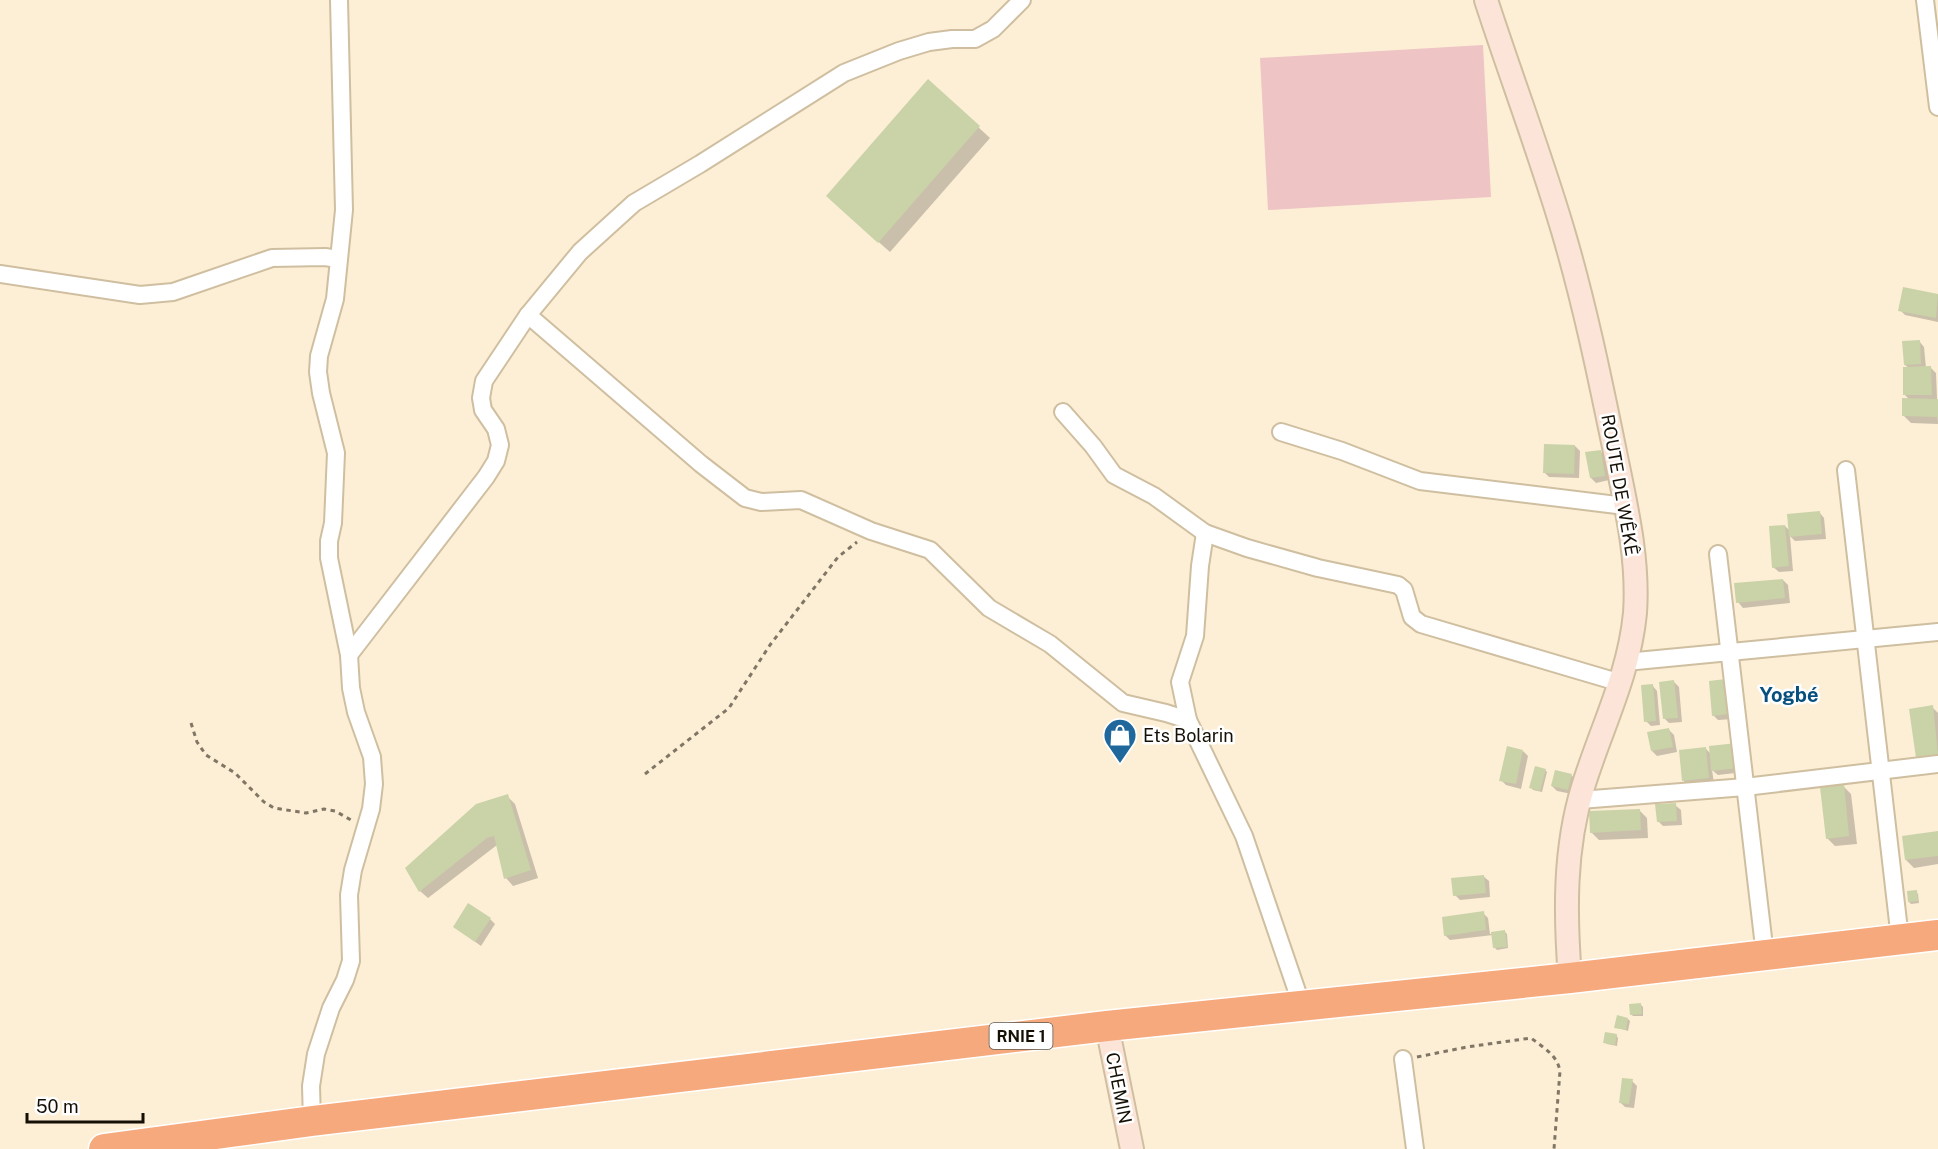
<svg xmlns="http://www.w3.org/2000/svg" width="1938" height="1149" font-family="'Public Sans',sans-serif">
	<rect width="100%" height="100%" fill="#fdefd6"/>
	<path fill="#eec4c4" d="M1483,45L1491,197L1268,210L1260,58Z"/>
	<g fill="#0003">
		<path d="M928,81L990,138L890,252L839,207Z"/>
		<path d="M1904,289L1938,295V322L1905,315L1900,310Z"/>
		<path d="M1919,341L1924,347L1926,368H1931L1936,373L1938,424L1911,423L1903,415L1910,400L1905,395L1909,368L1905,365Z"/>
		<path d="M1575,446L1580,451L1579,478L1549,477L1544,472Z"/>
		<path d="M1600,451L1605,456L1609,480L1596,483L1591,478Z"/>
		<path d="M1819,512L1824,518L1826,539L1795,541L1790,536L1793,571L1779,572L1773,567L1785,526L1790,531Z"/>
		<path d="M1783,580L1788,585L1790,603L1743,608L1738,602Z"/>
		<path d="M1674,682L1679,687L1682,722L1669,723L1664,718Z"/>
		<path d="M1710,682L1733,719L1718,720L1713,715Z"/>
		<path d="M1652,685L1657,691L1660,725L1651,726L1646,721Z"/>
		<path d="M1932,707L1938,713V763L1925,765L1917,757Z"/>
		<path d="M1669,730L1674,735L1677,752L1657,756L1652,751Z"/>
		<path d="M1706,749L1711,754L1744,772L1718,775L1712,770L1714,783L1688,786L1683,780Z"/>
		<path d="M1523,751L1528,756L1521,789L1506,785L1501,780Z"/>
		<path d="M1545,770L1547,772L1542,792L1533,790L1531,787Z"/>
		<path d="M1571,775L1576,780L1572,794L1557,791L1552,786Z"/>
		<path d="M1843,786L1851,794L1857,844L1835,846L1827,838Z"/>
		<path d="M507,796L515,804L538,878L513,886L506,878L497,845L428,898L420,891Z"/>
		<path d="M1675,805L1681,810L1682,825L1663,826L1658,821Z"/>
		<path d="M1639,810L1647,818L1648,838L1599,840L1591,832Z"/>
		<path d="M1938,833V864L1914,868L1906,860Z"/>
		<path d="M1483,876L1489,881L1490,897L1460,900L1455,895Z"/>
		<path d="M1916,892L1918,894L1919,903L1911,904L1909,902Z"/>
		<path d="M1483,913L1488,918L1490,934L1505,932L1507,934L1508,948L1497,950L1495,948L1493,935L1450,940L1445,935Z"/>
		<path d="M490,919L495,924L481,946L455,927Z"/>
		<path d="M1641,1005L1643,1007V1016H1633L1631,1014Z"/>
		<path d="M1628,1019L1630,1021L1628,1031L1616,1027Z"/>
		<path d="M1616,1035L1618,1038L1617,1046L1607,1044L1605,1042Z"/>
		<path d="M1632,1081L1637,1086L1634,1108L1625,1107L1620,1102Z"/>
	</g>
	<g fill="#cad2a8">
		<path d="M928,79L980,126L878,243L826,196Z"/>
		<path d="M1903,287L1938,294L1936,318L1898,311Z"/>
		<path d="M1920,340L1921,364L1904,365L1902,341Z"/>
		<path d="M1931,366L1932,395H1903V367Z"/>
		<path d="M1902,398L1938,399V417L1902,416Z"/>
		<path d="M1544,444L1575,445L1574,474L1543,473Z"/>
		<path d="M1601,450L1605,476L1590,478L1585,452Z"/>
		<path d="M1820,511L1822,534L1789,537L1787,514Z"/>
		<path d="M1785,525L1789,566L1772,568L1769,526Z"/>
		<path d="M1783,579L1785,598L1736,603L1734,583Z"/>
		<path d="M1726,679L1729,714L1712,716L1709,681Z"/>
		<path d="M1674,680L1678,718L1663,719L1659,682Z"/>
		<path d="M1653,684L1656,721L1644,722L1641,685Z"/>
		<path d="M1933,705L1938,755L1916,758L1909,709Z"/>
		<path d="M1669,728L1673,747L1651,751L1647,732Z"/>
		<path d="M1737,743L1739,768L1711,771L1709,746Z"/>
		<path d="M1507,746L1523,750L1516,784L1499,781Z"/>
		<path d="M1706,747L1709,778L1682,781L1679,750Z"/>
		<path d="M1535,766L1546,769L1540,791L1529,788Z"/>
		<path d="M1555,770L1572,774L1568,790L1551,786Z"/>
		<path d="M1844,784L1849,836L1826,839L1820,787Z"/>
		<path d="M508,794L531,870L504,879L494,836L487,838L419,892L405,868L476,804Z"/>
		<path d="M1676,803L1677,821L1657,822L1655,804Z"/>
		<path d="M1640,809L1641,830L1590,833L1589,811Z"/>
		<path d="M1938,831V856L1905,860L1902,836Z"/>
		<path d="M1484,875L1486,893L1453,896L1451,878Z"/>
		<path d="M1917,890L1918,901L1908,902L1907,891Z"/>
		<path d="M468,903L491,918L475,942L453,927Z"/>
		<path d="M1484,911L1486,930L1444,936L1442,917Z"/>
		<path d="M1505,930L1507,947L1493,948L1491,932Z"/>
		<path d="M1641,1003L1642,1014L1630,1015L1629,1004Z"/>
		<path d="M1617,1015L1628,1018L1626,1030L1614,1028Z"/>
		<path d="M1605,1032L1617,1034L1615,1045L1603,1043Z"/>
		<path d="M1622,1078L1633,1079L1629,1104L1619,1103Z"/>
	</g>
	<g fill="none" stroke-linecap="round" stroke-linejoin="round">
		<defs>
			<g id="street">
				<path d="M1925,0L1938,107"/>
				<path d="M0,274L140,295L173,292L272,258L325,257L338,259"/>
				<path d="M528,315L701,464L745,498L761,502L801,500L871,531L930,550L989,608L1050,644L1123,703L1166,713L1188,720L1244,836L1302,1006"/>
				<path d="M1063,412L1093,446L1114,475L1154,496L1205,533L1247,548L1318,568L1398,585L1404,590L1412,617L1421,624L1621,683"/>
				<path d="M1281,432L1342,451L1420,481L1625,506"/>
				<path d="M1846,470L1900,939"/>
				<path d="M1718,554L1765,955"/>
				<path d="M349,655L486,477L496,461L500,445L496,429L483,410L481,398L484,381L528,315L580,252L634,203L700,164L844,73L899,51L929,42L952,39H975L993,29L1022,0"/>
				<path d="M1626,662L1938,632"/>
				<path d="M1188,720L1180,682L1195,636L1200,566L1205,533"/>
				<path d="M1580,800L1745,787L1938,764"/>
				<path d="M1403,1059L1415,1149"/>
				<path d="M312,1121L311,1086L316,1054L331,1008L345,980L351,961L349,895L353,870L371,809L374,784L372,757L356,712L351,688L349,655L329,558V541L333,523L336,453L321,393L318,372L319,356L335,299L344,210L339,0"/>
			</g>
			<g id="secondary">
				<path d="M1486,0C1511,77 1540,153 1563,231C1584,302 1599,374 1614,447C1625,502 1639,557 1635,613C1629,676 1601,728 1583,787C1564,849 1565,914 1570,978"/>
				<path d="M1107,1026L1132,1149"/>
			</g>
			<path id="highway" d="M104,1149L312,1121L1107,1026L1570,978L1938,935"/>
		</defs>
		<use href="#street" stroke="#cfbfa0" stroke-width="20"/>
		<use href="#secondary" stroke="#cfbfa0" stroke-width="26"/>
		<use href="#highway" stroke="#fff" stroke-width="33"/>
		<g stroke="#807665" stroke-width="3" stroke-dasharray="4.5 4.5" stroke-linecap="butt">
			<path d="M191,723L197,742L206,755L235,773L264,802L274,808L306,813L324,809L335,811L351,820"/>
			<path d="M645,774L729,708L770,645L838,557L857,542"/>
			<path d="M1417,1057L1467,1047L1531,1038C1544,1048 1557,1055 1560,1071L1554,1149"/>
		</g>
		<use href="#street" stroke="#fff" stroke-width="16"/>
		<use href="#secondary" stroke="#fce5d8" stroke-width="22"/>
		<use href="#highway" stroke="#f6a97c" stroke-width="30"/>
	</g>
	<defs>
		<symbol id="shop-pin" viewBox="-11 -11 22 30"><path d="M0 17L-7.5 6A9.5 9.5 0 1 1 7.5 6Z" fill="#20679c" stroke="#fff"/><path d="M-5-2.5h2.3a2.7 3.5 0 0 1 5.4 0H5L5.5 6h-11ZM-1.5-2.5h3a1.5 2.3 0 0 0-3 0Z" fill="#fff"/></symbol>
	</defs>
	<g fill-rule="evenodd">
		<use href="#shop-pin" x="1101" y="716" width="38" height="52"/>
	</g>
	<g text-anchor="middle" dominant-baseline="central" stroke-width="5" stroke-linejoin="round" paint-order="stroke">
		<rect fill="#fff" stroke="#5b5750" stroke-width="1.5" x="989.5" y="1023" width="63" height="26" rx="4.5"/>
		<g font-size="16" font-weight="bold" fill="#150f05">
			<text x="1021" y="1036">RNIE 1</text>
		</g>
		<g font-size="18" fill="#150f05" stroke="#fff">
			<text transform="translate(1620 485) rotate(80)">ROUTE DE WÊKÊ</text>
			<text transform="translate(1119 1088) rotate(79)">CHEMIN</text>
		</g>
		<g font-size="18" fill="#150f05" stroke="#fff" text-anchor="start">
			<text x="1143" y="735">Ets Bolarin</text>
		</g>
		<g font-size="20" font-weight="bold" fill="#074f7d" stroke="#fff">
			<text x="1789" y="695">Yogbé</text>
		</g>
	</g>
	<path d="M27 1113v9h116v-9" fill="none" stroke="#150f05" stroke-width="3"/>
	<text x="36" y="1113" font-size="18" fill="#150f05" stroke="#ffffff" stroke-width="4.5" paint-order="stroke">50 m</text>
</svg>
